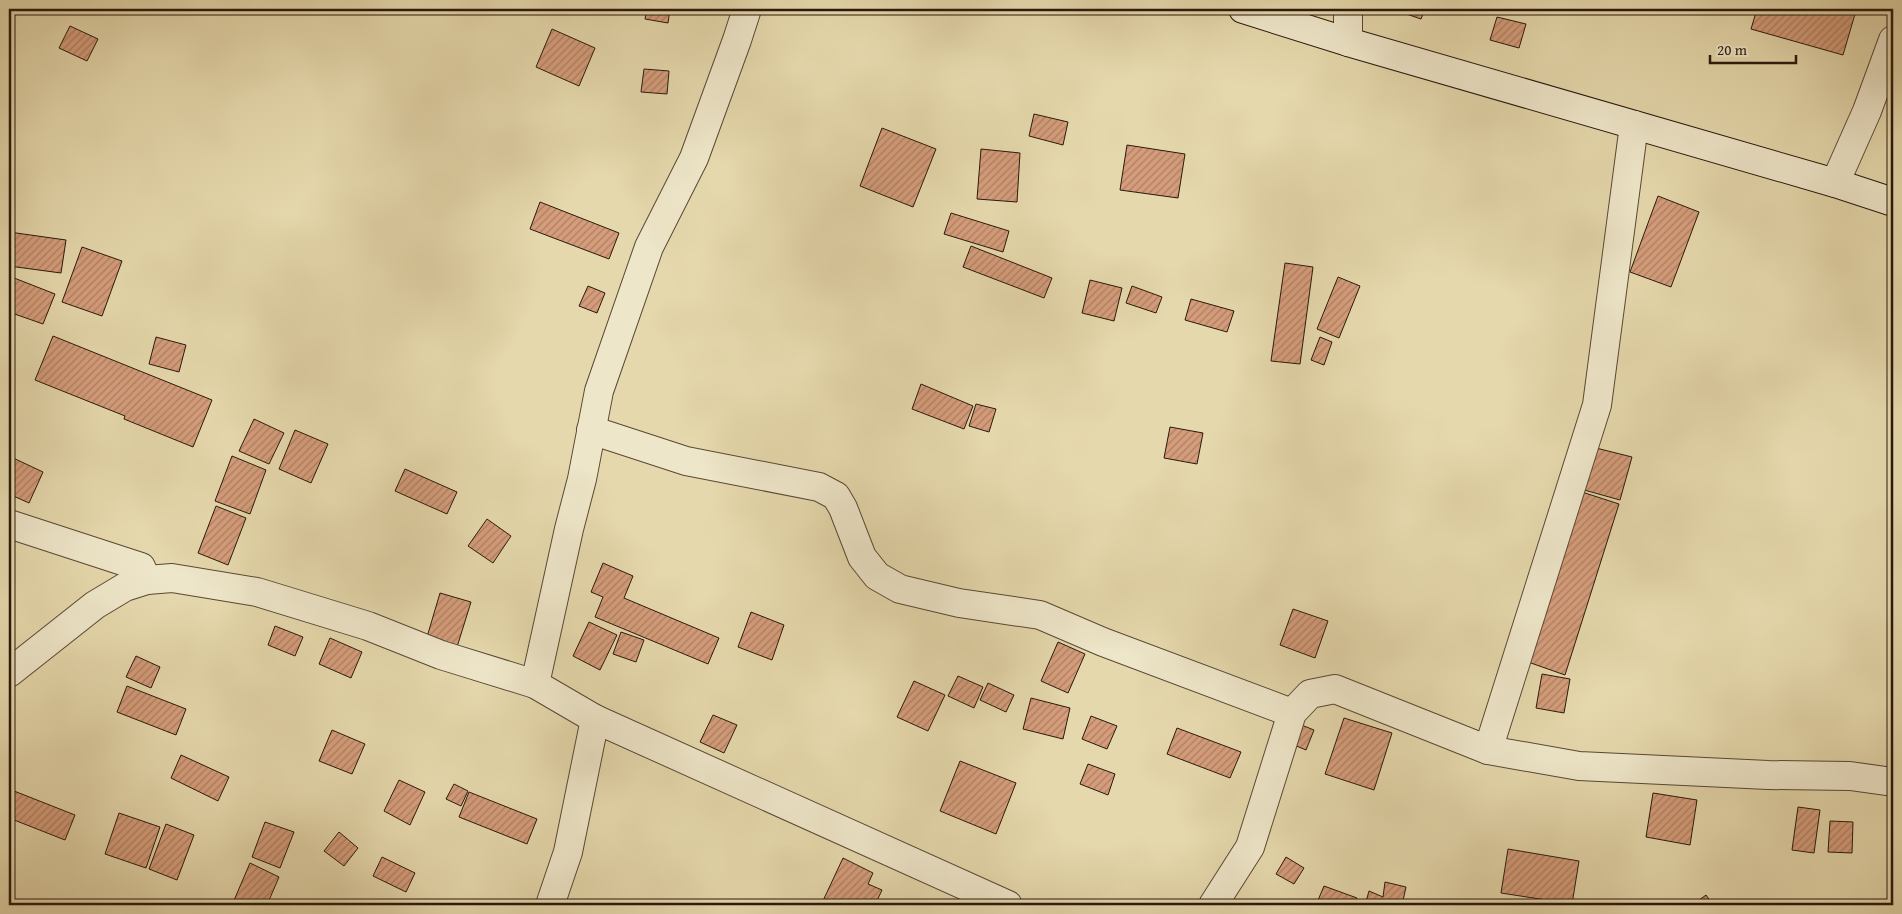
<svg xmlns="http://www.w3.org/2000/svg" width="1902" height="914" font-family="'Gentium Book Plus',serif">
	<defs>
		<pattern id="building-hatch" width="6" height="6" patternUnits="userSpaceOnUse" patternTransform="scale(1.25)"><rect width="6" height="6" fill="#d59d7b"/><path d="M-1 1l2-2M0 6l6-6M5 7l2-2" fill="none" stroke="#ad7f63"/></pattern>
	</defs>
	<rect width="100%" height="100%" fill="#e5d8ac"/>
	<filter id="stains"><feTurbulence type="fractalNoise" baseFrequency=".004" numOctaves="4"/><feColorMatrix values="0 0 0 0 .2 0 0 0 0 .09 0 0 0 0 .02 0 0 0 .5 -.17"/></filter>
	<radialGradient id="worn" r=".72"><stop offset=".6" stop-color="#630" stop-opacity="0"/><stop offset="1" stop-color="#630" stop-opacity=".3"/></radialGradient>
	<g fill="url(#building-hatch)" stroke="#2a180d">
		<path d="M647,9H670L668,23L645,19Z"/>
		<path d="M1392,9H1425L1421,19Z"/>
		<path d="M1757,9H1835L1855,14L1843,55L1751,29Z"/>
		<path d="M1497,17L1526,24L1519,48L1490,40Z"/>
		<path d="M70,26L98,39L87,61L59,48Z"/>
		<path d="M552,29L595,48L579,86L536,67Z"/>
		<path d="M644,69L669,71L667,94L641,92Z"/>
		<path d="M1034,114L1068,122L1063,145L1029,136Z"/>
		<path d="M882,128L936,149L913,207L860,186Z"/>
		<path d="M1127,145L1185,154L1178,198L1120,190Z"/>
		<path d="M981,149L1020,153L1017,202L977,199Z"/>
		<path d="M1658,196L1699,212L1671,287L1630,272Z"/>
		<path d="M540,202L619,233L609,259L530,229Z"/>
		<path d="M951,213L1009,231L1003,252L944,234Z"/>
		<path d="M9,232L66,240L61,273L9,266Z"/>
		<path d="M971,246L1052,278L1044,298L963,267Z"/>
		<path d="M82,247L122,261L102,316L62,302Z"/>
		<path d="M1285,263L1313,267L1300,364L1271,361Z"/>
		<path d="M9,276L55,294L43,324L9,312Z"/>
		<path d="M1338,277L1360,286L1339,338L1317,329Z"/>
		<path d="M1090,280L1122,288L1114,321L1082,313Z"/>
		<path d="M588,286L605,293L597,313L579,306Z"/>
		<path d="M1132,286L1162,297L1156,313L1126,303Z"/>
		<path d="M1191,299L1234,311L1227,332L1185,320Z"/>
		<path d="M53,336L212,400L193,447L124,419L125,416L35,380Z"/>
		<path d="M156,337L186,345L179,372L149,364Z"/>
		<path d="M1320,337L1332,342L1324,365L1311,360Z"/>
		<path d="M921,384L973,406L964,429L912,409Z"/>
		<path d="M976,404L996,409L989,432L969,426Z"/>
		<path d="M254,419L284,433L269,464L239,451Z"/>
		<path d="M1170,427L1203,433L1197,464L1164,458Z"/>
		<path d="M295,430L328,444L311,483L279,469Z"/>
		<path d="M1588,446L1632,457L1620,500L1577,488Z"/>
		<path d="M9,456L43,472L29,503L9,494Z"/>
		<path d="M232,456L266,470L250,514L215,501Z"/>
		<path d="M405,469L457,492L447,514L395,491Z"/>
		<path d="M1582,492L1619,504L1565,675L1528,662Z"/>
		<path d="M216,506L246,518L228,565L198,553Z"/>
		<path d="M487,519L511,536L493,563L468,546Z"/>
		<path d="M603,563L633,576L624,598L719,638L708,664L595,617L603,597L591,592Z"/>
		<path d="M440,593L471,602L457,647L427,637Z"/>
		<path d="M1293,609L1328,621L1315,658L1280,645Z"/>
		<path d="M751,612L784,625L772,660L738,647Z"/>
		<path d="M589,622L617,635L600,670L573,656Z"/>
		<path d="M275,626L303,637L295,656L268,645Z"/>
		<path d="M621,632L644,640L636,662L613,654Z"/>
		<path d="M330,638L362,652L351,678L319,664Z"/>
		<path d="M1058,642L1085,654L1068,693L1041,681Z"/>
		<path d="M136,656L160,667L151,688L126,677Z"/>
		<path d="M1542,674L1570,679L1564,713L1536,708Z"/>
		<path d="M958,676L983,687L974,708L948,696Z"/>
		<path d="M914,681L945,695L928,731L897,717Z"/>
		<path d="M988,683L1014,695L1006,712L980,700Z"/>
		<path d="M127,686L186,709L176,735L117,712Z"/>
		<path d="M1031,698L1070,708L1063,739L1023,729Z"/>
		<path d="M713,715L737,725L724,753L700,742Z"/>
		<path d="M1091,716L1117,726L1107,749L1082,739Z"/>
		<path d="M1344,718L1392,733L1374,790L1325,774Z"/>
		<path d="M1294,722L1314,730L1306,750L1287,742Z"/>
		<path d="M1177,728L1241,752L1230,778L1167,754Z"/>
		<path d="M332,730L365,744L352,774L319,761Z"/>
		<path d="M181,755L229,777L218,801L171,778Z"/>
		<path d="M960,761L1016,783L996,834L940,811Z"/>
		<path d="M1088,764L1115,774L1108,795L1080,784Z"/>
		<path d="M399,780L425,792L410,825L384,811Z"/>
		<path d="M454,784L468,791L461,806L446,799Z"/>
		<path d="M9,789L75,815L65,840L9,818Z"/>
		<path d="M469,792L537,819L527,844L459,817Z"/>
		<path d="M1653,793L1697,800L1690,845L1646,837Z"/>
		<path d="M1798,807L1820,810L1814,853L1792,850Z"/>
		<path d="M119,813L160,827L146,868L105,854Z"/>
		<path d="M1830,821L1853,822L1852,853L1828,852Z"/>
		<path d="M265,822L294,832L280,868L252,857Z"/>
		<path d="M166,824L194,835L177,880L149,869Z"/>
		<path d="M339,832L358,848L344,866L324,851Z"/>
		<path d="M1508,849L1579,861L1572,904L1501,893Z"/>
		<path d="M382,857L415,873L406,892L373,876Z"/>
		<path d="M1286,857L1304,868L1294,884L1276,874Z"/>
		<path d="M843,858L873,873L868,884L882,890L875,905H821Z"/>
		<path d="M250,863L279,877L267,905H232Z"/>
		<path d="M1385,882L1406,887L1402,905H1404H1365L1369,891L1383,897Z"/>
		<path d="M1324,886L1357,898L1354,905H1316Z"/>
		<path d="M1706,895L1713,905H1696L1695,903Z"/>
	</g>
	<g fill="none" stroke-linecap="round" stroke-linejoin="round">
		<defs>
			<g id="street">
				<path d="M747,9L737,40L694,158L649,247L599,391L582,479L569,529L535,684L595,719L1008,905"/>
				<path d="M1348,9V42"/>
				<path d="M1835,183L1867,111L1893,40"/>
				<path d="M591,430L686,461L819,487L836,496L843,508L862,557L877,576L900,589L959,603L1040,615L1103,642L1292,713"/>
				<path d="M9,524L141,567L147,580"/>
				<path d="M9,673L95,605L125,587L147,580L172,578L257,592L368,626L441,655L535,684"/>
				<path d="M1488,750L1597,405L1634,125"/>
				<path d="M550,905L568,852L595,719"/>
				<path d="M1213,905L1250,847L1292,713L1310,694L1335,689L1488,750L1579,766L1768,775L1850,776L1893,782"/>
			</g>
			<path id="secondary" d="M1243,9L1348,42L1835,183L1893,202"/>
		</defs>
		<use href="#street" stroke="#594835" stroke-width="30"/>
		<use href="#secondary" stroke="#2a180d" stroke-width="30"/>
		<use href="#street" stroke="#eee6c9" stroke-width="28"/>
		<use href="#secondary" stroke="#eee6c9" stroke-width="28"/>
	</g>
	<rect width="1902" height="914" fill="none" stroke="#e5d8ac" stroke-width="30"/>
	<rect x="10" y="10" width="1882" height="894" fill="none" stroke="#2a180d" stroke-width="2.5"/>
	<rect x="15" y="15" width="1872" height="884" fill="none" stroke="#2a180d"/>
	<path d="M1710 55v8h86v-8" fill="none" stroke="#2a180d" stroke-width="2.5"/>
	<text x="1717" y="55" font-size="15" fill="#2a180d" stroke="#eee6c9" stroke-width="4" paint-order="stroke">20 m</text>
	<rect width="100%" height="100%" filter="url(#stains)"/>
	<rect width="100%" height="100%" fill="url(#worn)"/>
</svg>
